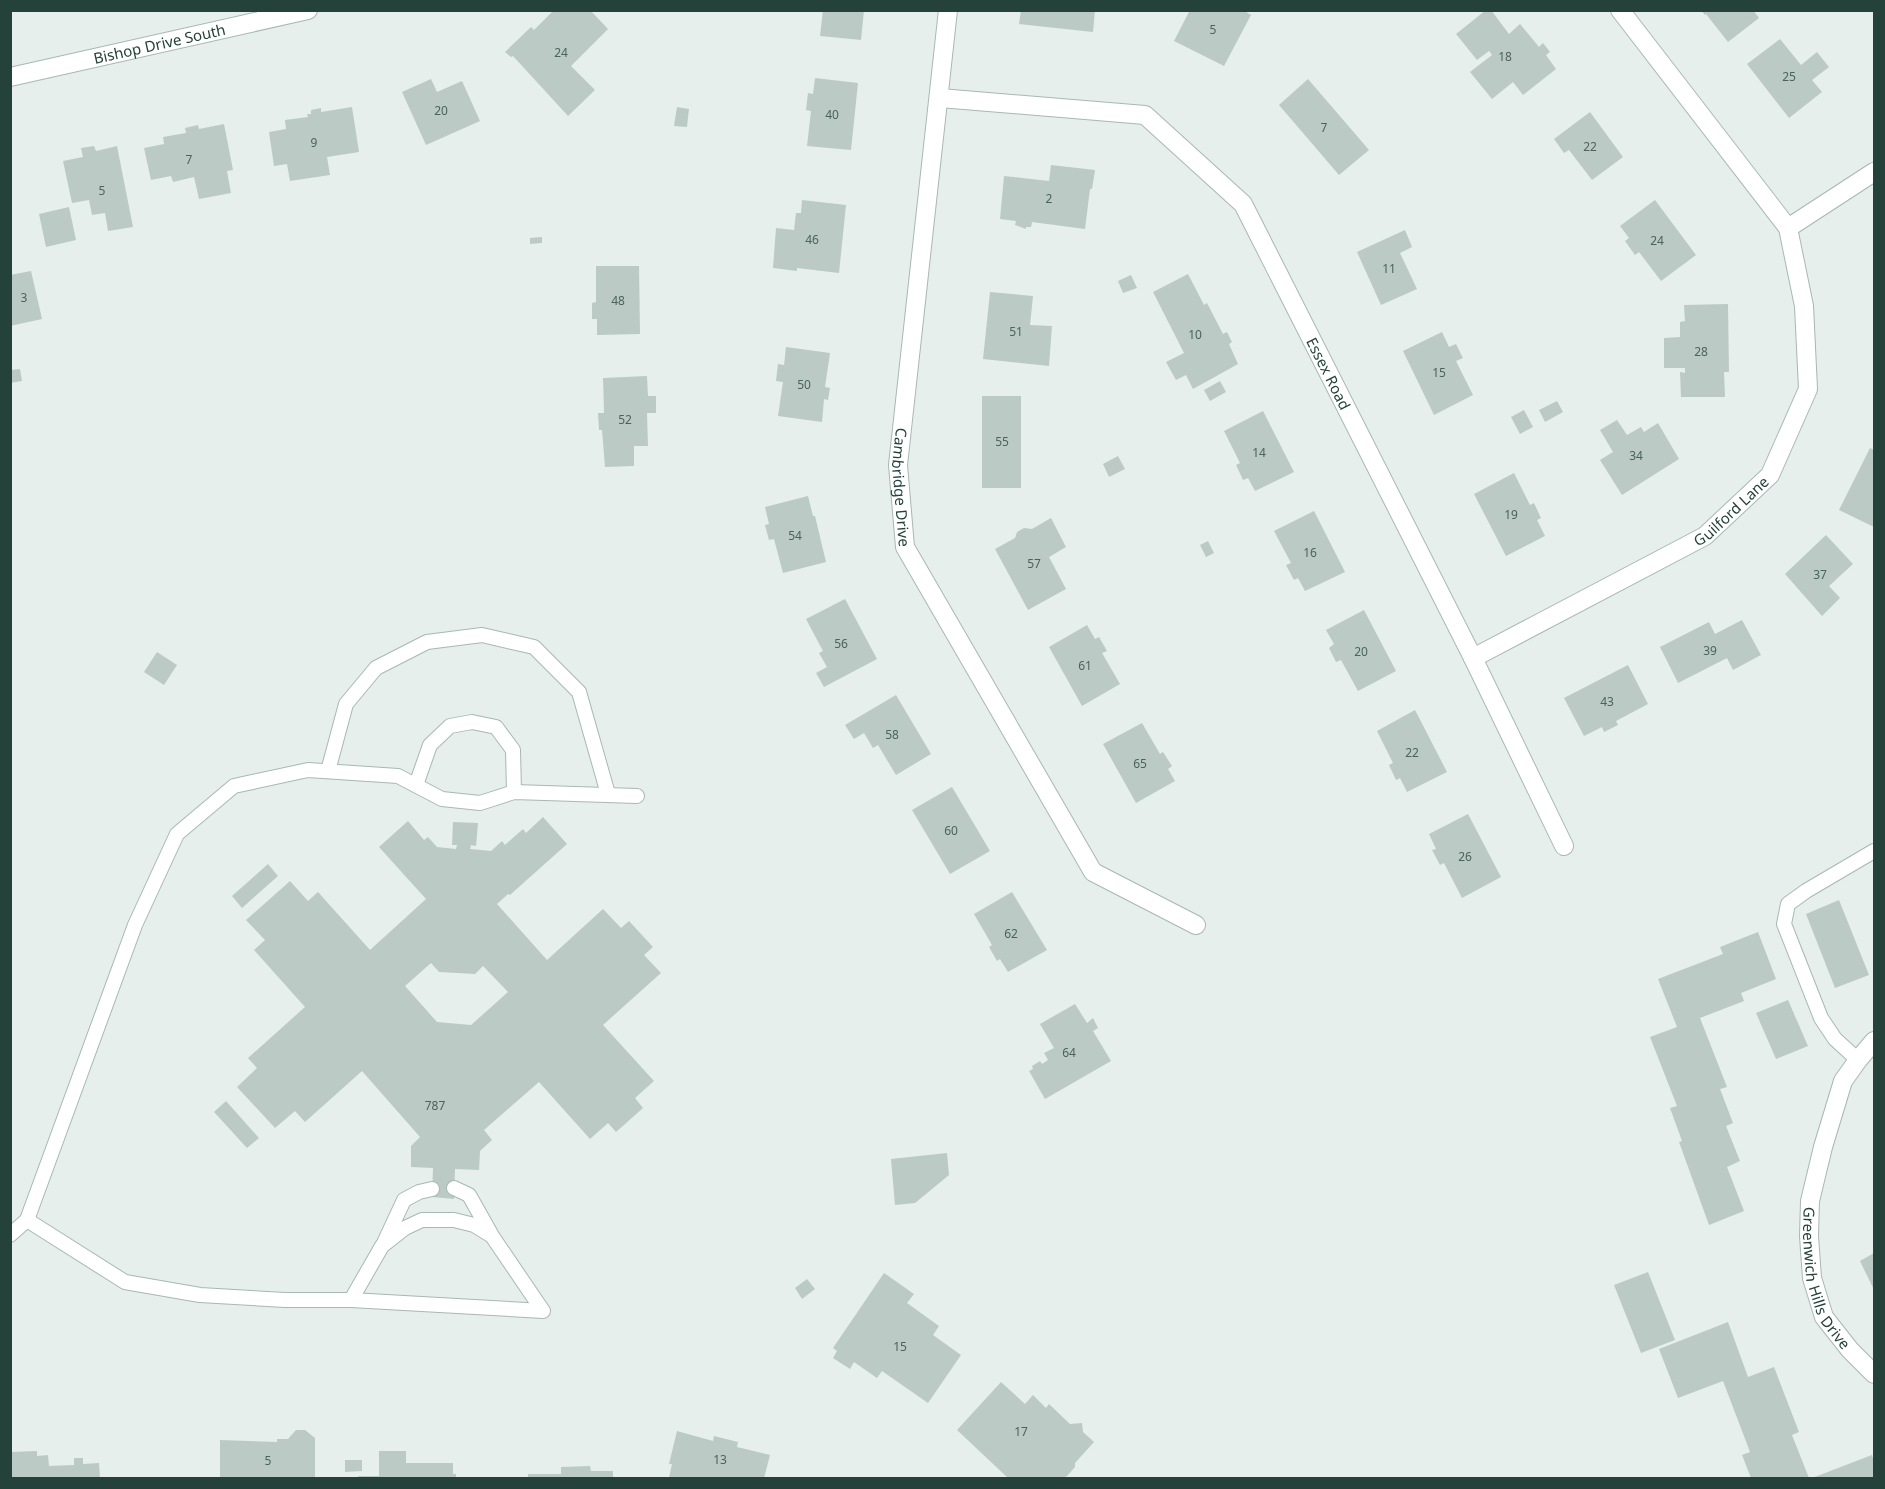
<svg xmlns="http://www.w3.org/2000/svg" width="1885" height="1489" font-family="'Noto Sans',sans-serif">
	<rect width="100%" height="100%" fill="#e6efeb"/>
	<g fill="#bbcac4" fill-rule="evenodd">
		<path d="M554,10H590L608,29L571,66L595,90L568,116L513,56L511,57L505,52L531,27L534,30Z"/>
		<path d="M823,10H864L861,40L820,36Z"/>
		<path d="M1021,10H1095L1093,32L1019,24Z"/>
		<path d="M1190,10H1243L1251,15L1224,66L1174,41Z"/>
		<path d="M1486,10H1491L1509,34L1520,24L1539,47L1543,43L1550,52L1546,55L1556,69L1523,95L1513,82L1492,99L1470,72L1492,55L1489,51L1477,60L1456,34Z"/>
		<path d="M1701,10H1753L1759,18L1728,42L1706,14L1705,15Z"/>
		<path d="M1780,39L1801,65L1817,52L1829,67L1812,80L1822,92L1789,118L1747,64Z"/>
		<path d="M815,78L858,83L851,150L807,146L811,111L806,110L808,93L813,94Z"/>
		<path d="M431,79L437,92L462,81L480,121L426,145L402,92Z"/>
		<path d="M1308,79L1369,150L1339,175L1279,105Z"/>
		<path d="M352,107L359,152L327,157L330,175L290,181L287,164L274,166L269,132L286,129L285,120L308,117L307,114H311V110L321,108V112Z"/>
		<path d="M677,107L689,109L687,127L674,126Z"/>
		<path d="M1590,112L1623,157L1592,180L1569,150L1564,153L1554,139Z"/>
		<path d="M224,124L233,170L227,171L231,193L199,199L194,177L173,182L171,176L151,180L144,148L164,144L163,137L186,133L185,128L198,125L199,129Z"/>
		<path d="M94,146L96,151L117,146L133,227L108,231L105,213L92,215L89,200L72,203L63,161L83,157L81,148Z"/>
		<path d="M1051,165L1095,170L1092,189H1090L1085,229L1032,222L1031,227H1026V229L1015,225L1016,221L1000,219L1004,176L1049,181Z"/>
		<path d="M802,200L846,205L839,273L797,268V271L773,268L776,228L794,230L796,213H801Z"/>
		<path d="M1655,200L1696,255L1661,281L1639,252L1635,255L1625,241L1629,238L1620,226Z"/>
		<path d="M69,207L76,240L46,247L39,214Z"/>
		<path d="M1405,230L1412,247L1400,253L1417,289L1381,305L1357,252Z"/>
		<path d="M542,237V243L530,244V238Z"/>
		<path d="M596,266H639L640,334L597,335V319H592V303L596,302Z"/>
		<path d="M31,271L42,319L10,326V275Z"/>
		<path d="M1188,274L1204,305L1207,303L1223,334L1227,332L1232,342L1229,344L1238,364L1193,389L1186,375L1176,380L1166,362L1184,353L1153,292Z"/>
		<path d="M1131,275L1137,288L1123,293L1118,281Z"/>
		<path d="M990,292L1033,296L1030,325L1052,326L1049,366L983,359Z"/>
		<path d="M1728,304L1729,372H1724L1725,397H1681L1680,372L1685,373V368H1664V338L1680,337V322L1685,321L1684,305Z"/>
		<path d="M1442,332L1449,347L1456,344L1463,358L1456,361L1473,395L1434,415L1403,351Z"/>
		<path d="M786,347L830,353L825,387L830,388L828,400L824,399L822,422L778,416L783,382L776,381L778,364L784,365Z"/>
		<path d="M20,369L22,381L10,383V370Z"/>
		<path d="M647,376L648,396H656V413H647L648,446H634V466L605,467L602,430H599L598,413H604L603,378Z"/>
		<path d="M1220,381L1226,392L1210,401L1204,390Z"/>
		<rect x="982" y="396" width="39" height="92"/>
		<path d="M1557,401L1563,412L1545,422L1539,410Z"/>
		<path d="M1524,410L1533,427L1520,434L1511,417Z"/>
		<path d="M1263,411L1294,472L1255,491L1248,478L1243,480L1236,465L1240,463L1224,431Z"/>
		<path d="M1617,420L1627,435L1641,427L1644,432L1658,423L1679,459L1622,495L1600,460L1613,452L1600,430Z"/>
		<path d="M1870,448L1874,450V527L1839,510Z"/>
		<path d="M1118,456L1125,469L1109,477L1103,464Z"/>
		<path d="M1514,473L1530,505L1534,503L1541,518L1537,520L1545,536L1506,556L1474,494Z"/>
		<path d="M808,496L813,516H815L826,562L783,573L774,539L769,540L765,525L769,524L765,507Z"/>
		<path d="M1314,511L1345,572L1305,591L1298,578L1294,580L1286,565L1291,563L1274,531Z"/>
		<path d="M1051,518L1066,547L1049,557L1066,589L1028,610L995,549L1015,538L1017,532L1024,528L1032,529Z"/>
		<path d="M1826,535L1853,564L1829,586L1840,598L1822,616L1785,574Z"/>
		<path d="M1208,541L1214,553L1206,557L1200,545Z"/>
		<path d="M845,599L877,659L824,687L816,673L827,667L819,653L823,651L806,619Z"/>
		<path d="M1364,610L1396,671L1358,691L1341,660L1336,662L1329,648L1334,644L1326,630Z"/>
		<path d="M1742,620L1761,655L1733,670L1727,658L1678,683L1660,647L1709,622L1715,634Z"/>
		<path d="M1087,625L1095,639L1099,637L1107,651L1102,653L1120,684L1082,706L1049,647Z"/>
		<path d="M157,652L177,665L164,685L144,672Z"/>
		<path d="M1628,665L1648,704L1616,721L1618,725L1604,732L1602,727L1584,736L1564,698Z"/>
		<path d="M896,695L931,754L896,775L878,745L873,748L864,733L854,739L845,725Z"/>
		<path d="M1415,710L1447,772L1407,792L1400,778L1396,780L1389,765L1393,763L1377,731Z"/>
		<path d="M1142,723L1160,754L1163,752L1172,766L1168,769L1175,781L1136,803L1103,744Z"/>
		<path d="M952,787L990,851L950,874L912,810Z"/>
		<path d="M1468,814L1501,877L1462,898L1444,863L1440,865L1432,850L1436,849L1429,834Z"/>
		<path d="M543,817L567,844L510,895L508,894L497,904L547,960L603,909L621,928L629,921L653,947L644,955L661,973L603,1025L654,1081L635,1098L643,1108L616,1132L608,1123L590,1139L539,1082L484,1130L492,1140L480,1151L479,1170L455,1169L454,1199L432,1197L433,1168L411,1167V1146L420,1137L362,1071L305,1122L295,1111L275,1128L237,1087L257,1068L248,1058L305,1007L254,950L265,940L246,920L290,881L308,901L318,892L370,950L426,899L379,847L408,821L424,840L428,837L437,847L456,849L457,845H452L453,822L478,823L476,846L471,845L470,849L491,851L502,841L505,845L523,829L526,833ZM431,963L439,972L475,974L483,966L508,992L471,1025L437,1022L405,986Z"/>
		<path d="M268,864L278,876L242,908L232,896Z"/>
		<path d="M1012,892L1047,950L1008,972L1000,959L997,961L989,947L992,945L974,914Z"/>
		<path d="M1839,900L1869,975L1835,988L1806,914Z"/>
		<path d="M1758,932L1776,979L1741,993L1744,1001L1700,1018L1727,1087L1720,1089L1733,1123L1726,1126L1740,1161L1727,1167L1744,1211L1709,1225L1679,1142L1682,1141L1670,1108L1677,1106L1650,1037L1677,1027L1658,979L1723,954L1720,947Z"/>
		<path d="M1788,1000L1808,1046L1776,1059L1756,1013Z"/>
		<path d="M1075,1004L1087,1023L1093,1018L1098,1028L1093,1031L1111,1061L1045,1099L1029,1071L1033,1069L1032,1066L1040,1061L1042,1064L1048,1060L1044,1053L1054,1048L1040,1024Z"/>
		<path d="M226,1101L259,1138L247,1148L214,1112Z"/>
		<path d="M947,1153L949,1175L915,1203L895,1205L891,1159Z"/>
		<path d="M1874,1253V1290L1860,1261Z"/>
		<path d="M1648,1272L1675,1340L1641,1353L1614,1285Z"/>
		<path d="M884,1273L914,1294L907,1303L939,1326L933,1335L961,1355L928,1403L882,1371L877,1378L854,1362L850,1369L833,1358L837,1351L833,1348Z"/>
		<path d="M807,1279L815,1289L802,1299L795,1288Z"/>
		<path d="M1728,1322L1748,1377L1774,1367L1799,1432L1792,1435L1809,1478H1751L1742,1455L1750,1452L1723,1381L1678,1398L1659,1349Z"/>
		<path d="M1001,1382L1025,1404L1033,1395L1046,1408L1049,1404L1070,1424L1082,1423L1083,1432L1094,1442L1075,1463V1467L1067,1476L1062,1478H1008L957,1430Z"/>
		<path d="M296,1430H305L315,1438V1478H220V1440L277,1442V1439H288Z"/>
		<path d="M677,1431L713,1441L714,1436L738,1442L737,1447L770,1455L764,1478H669L672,1464H669Z"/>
		<path d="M37,1451V1456L48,1455L49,1466L74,1465V1458H83V1464L99,1463L100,1478H10V1452Z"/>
		<path d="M379,1451H406V1463H453V1474H456V1478H358V1476H379Z"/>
		<path d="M1872,1455L1874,1462V1478H1812Z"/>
		<path d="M345,1460H362V1471L345,1472Z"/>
		<path d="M590,1466L591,1471H613V1478H528V1474H561V1467Z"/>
	</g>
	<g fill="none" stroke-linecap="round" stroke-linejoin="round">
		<defs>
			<g id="service">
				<path d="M328,771L346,704L376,668L427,642L482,635L534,647L579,692L608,794"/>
				<path d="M416,785L430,745L450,726L472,722L496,727L513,750L514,792"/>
				<path d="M1858,1060L1835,1039L1821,1018L1784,924L1788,904L1806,891L1874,851"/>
				<path d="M454,1188L469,1195L491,1234"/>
				<path d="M27,1220L125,1282L200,1295L285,1300H351L543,1311L492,1236L474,1225L454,1220H422L405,1228L382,1246L351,1300"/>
				<path d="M10,1235L27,1220L135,925L177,834L234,786L308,770L398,776L442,799L480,803L514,792L637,796"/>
				<path d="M384,1243L404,1200L419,1192L432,1189"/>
			</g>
			<g id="minor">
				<path id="s1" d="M948,10L898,465L905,547L1093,872L1196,925"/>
				<path id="s2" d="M10,77L308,10"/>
				<path id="s3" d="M940,98L1145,115L1243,204L1473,658L1564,846"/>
				<path d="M1788,228L1874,172"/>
				<path id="s4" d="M1473,658L1705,536L1770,475L1808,389L1804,306L1788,228L1620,10"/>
				<path id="s5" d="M1874,1041L1858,1060L1843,1081L1823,1147L1810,1201L1809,1236L1812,1278L1824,1317L1850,1350L1874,1374"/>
			</g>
		</defs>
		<use href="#service" stroke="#a8b8b2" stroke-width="16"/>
		<use href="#minor" stroke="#a8b8b2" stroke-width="20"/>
		<use href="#service" stroke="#fff" stroke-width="14"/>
		<use href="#minor" stroke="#fff" stroke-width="18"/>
	</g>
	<g text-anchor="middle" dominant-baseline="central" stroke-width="4.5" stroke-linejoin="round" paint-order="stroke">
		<g font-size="12" fill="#4a645c">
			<text x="1213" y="29">5</text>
			<text x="561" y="52">24</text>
			<text x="1505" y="56">18</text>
			<text x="1789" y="76">25</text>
			<text x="441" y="110">20</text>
			<text x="832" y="114">40</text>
			<text x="1324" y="127">7</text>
			<text x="314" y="142">9</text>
			<text x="1590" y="146">22</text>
			<text x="189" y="159">7</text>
			<text x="102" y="190">5</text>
			<text x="1049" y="198">2</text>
			<text x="812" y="239">46</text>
			<text x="1657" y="240">24</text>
			<text x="1389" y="268">11</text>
			<text x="24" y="297">3</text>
			<text x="618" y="300">48</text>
			<text x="1016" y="331">51</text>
			<text x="1195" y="334">10</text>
			<text x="1701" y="351">28</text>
			<text x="1439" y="372">15</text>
			<text x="804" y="384">50</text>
			<text x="625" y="419">52</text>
			<text x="1002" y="441">55</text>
			<text x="1259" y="452">14</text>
			<text x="1636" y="455">34</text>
			<text x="1511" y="514">19</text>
			<text x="795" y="535">54</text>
			<text x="1310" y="552">16</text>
			<text x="1034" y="563">57</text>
			<text x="1820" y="574">37</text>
			<text x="841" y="643">56</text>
			<text x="1710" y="650">39</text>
			<text x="1361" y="651">20</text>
			<text x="1085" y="665">61</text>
			<text x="1607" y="701">43</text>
			<text x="892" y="734">58</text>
			<text x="1412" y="752">22</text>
			<text x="1140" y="763">65</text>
			<text x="951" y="830">60</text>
			<text x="1465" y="856">26</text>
			<text x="1011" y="933">62</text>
			<text x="1069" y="1052">64</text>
			<text x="435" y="1105">787</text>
			<text x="900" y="1346">15</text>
			<text x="1021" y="1431">17</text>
			<text x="720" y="1459">13</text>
			<text x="268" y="1460">5</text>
		</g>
		<g font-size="15" fill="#24423a" stroke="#f7fbf9">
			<text stroke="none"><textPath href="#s2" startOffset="153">Bishop Drive South</textPath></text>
			<text stroke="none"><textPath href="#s3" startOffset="528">Essex Road</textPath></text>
			<text stroke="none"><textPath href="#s1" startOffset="480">Cambridge Drive</textPath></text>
			<text stroke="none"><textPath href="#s4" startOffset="298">Guilford Lane</textPath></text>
			<text stroke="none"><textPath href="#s5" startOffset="256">Greenwich Hills Drive</textPath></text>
		</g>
	</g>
	<rect width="1885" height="1489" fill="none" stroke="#24423a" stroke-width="24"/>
</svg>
